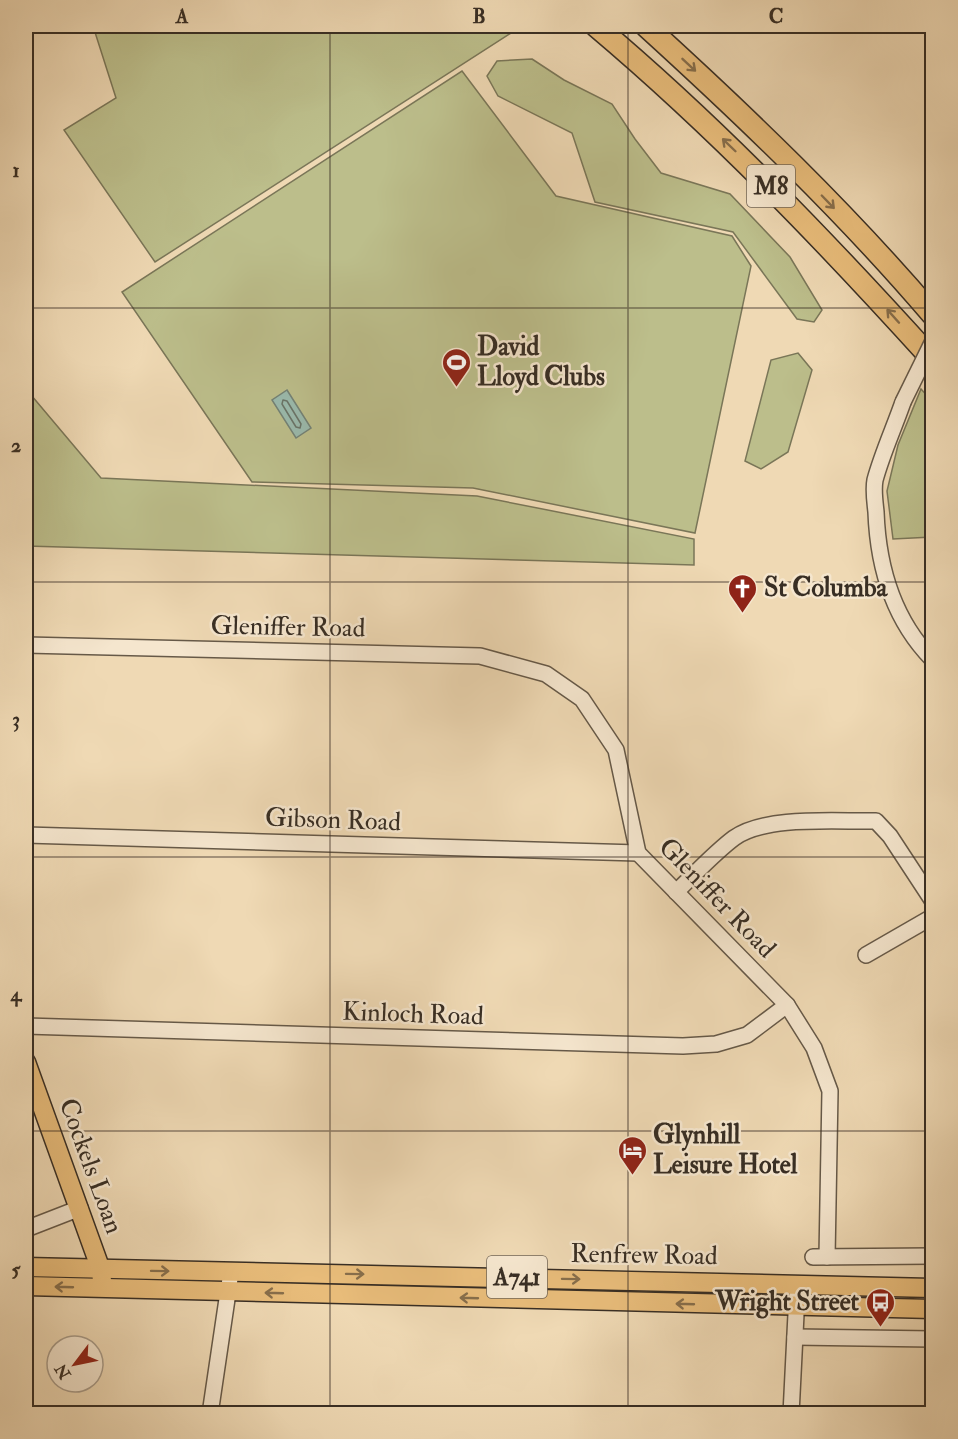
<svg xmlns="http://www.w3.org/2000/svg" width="958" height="1439" font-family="'IM FELL Double Pica',serif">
	<rect width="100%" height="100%" fill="#efd9b4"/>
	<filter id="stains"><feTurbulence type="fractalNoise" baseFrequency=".00333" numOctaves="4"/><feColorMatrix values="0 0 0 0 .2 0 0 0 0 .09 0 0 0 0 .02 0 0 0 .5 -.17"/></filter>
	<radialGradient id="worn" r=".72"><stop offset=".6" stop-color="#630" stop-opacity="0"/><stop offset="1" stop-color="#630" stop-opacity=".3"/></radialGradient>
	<g fill="#bcbe8b" stroke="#7a7658" stroke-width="1.5">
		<path d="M93,26H548L554,31L511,33L155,262L64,130L116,98Z"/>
		<path d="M532,59L564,80L612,104L635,139L661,173L730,194L790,257L822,310L814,322L797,319L733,232L595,202L572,133L498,96L487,76L497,61Z"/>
		<path d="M462,71L556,196L732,236L751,266L695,533L473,488L252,482L122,292Z"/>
		<path d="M798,353L812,370L788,452L761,469L745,461L771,360Z"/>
		<path d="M26,389L101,478L477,496L694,539V565L26,546Z"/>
		<path d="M921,389L932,401V537L893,539L887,491L898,445Z"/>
	</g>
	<path fill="#9abaad" stroke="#738276" stroke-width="1.5" d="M287,390L311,428L296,438L272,400Z"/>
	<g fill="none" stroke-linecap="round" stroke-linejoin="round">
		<path stroke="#697468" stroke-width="1.5" d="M283,400L287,401L301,424L300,428L296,427L282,404Z"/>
		<defs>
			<g id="minor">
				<path d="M903,402C894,428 882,454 875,480C873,490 875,502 876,512C878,567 893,619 932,659"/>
				<path d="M26,645L480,656L546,674L582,699L616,750L638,853L787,1005L814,1048L830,1091L827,1257"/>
				<path d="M26,835L638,853"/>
				<path d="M676,892C695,874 714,853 734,838C766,815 838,822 876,821L890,836L932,900"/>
				<path d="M866,955L932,917"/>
				<path d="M26,1026L683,1046L716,1044L747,1035L787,1005"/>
				<path d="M26,1229L80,1208"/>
				<path d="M813,1257L932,1256"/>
				<path d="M795,1337L932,1339"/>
				<path d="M210,1414L231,1272"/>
				<path d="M791,1414L797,1294"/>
			</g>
			<g id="major">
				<path d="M26,1062L101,1270L102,1281"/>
				<path d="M26,1267L932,1288"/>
				<path d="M26,1286L932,1309"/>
			</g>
			<g id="highway">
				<path d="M596,26C717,128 826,242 932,359"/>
				<path d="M646,26C746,117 844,211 932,314"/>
			</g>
		</defs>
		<use href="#minor" stroke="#665948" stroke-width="18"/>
		<use href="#major" stroke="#382e24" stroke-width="21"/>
		<use href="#highway" stroke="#382e24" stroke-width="24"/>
		<use href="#minor" stroke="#f5e6ce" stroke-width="15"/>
		<use href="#major" stroke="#e8bc7a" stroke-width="18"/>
		<use href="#highway" stroke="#e8bc7a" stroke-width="21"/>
		<defs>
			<path id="minor-bridge" d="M903,402L932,343"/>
		</defs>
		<use href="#minor-bridge" stroke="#665948" stroke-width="18" stroke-linecap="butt"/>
		<use href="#minor-bridge" stroke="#f5e6ce" stroke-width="15"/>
	</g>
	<defs><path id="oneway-shaft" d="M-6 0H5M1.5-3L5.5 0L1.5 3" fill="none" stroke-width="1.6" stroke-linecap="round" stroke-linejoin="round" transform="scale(1.5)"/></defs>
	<g stroke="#876e4b">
		<use href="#oneway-shaft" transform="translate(689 65) rotate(43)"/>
		<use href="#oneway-shaft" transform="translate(729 145) rotate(-136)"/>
		<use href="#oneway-shaft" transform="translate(828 202) rotate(46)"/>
		<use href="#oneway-shaft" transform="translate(893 316) rotate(-132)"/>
		<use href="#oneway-shaft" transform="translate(160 1271) rotate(1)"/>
		<use href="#oneway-shaft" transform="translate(355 1274) rotate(1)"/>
		<use href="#oneway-shaft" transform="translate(571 1279) rotate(1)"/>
		<use href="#oneway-shaft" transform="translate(64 1287) rotate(-178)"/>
		<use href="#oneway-shaft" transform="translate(274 1293) rotate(-178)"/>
		<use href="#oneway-shaft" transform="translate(469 1298) rotate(-178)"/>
		<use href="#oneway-shaft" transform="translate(685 1304) rotate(-178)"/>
	</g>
	<path fill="none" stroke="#382e24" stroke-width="1.5" stroke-opacity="0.55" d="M330,26V1414M628,26V1414M26,308H932M26,582H932M26,857H932M26,1131H932"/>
	<defs>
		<symbol id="stadium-pin" viewBox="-11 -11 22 30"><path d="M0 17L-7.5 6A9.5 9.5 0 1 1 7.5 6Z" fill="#8f2418" stroke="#f5e6ce"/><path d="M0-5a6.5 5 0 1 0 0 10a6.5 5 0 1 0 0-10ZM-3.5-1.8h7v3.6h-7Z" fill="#fff"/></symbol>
		<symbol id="church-pin" viewBox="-11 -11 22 30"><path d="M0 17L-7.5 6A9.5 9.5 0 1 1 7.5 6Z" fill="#8f2418" stroke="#f5e6ce"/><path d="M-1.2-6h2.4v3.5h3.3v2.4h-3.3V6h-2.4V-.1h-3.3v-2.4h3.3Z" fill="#fff"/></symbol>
		<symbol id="hotel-pin" viewBox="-11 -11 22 30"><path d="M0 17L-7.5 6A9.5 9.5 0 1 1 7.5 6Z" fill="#8f2418" stroke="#f5e6ce"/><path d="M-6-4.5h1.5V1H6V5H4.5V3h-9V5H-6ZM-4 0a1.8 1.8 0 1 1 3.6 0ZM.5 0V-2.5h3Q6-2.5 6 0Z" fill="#fff"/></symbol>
		<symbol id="bus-pin" viewBox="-11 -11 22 30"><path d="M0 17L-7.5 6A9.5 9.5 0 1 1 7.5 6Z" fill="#8f2418" stroke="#f5e6ce"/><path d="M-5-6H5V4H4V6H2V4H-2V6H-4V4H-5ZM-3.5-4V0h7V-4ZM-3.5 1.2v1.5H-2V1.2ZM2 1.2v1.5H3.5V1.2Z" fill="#fff"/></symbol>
	</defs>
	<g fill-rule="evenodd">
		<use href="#stadium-pin" x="440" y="346" width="33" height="45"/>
		<use href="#church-pin" x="726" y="572" width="33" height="45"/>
		<use href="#hotel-pin" x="616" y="1134" width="33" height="45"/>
		<use href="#bus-pin" x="864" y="1286" width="33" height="45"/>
	</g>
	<g text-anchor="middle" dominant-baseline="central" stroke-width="5" stroke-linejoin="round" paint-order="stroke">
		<g fill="#f5e6ce" stroke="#716557" stroke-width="1.5">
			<rect x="747" y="165" width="48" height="42" rx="4.5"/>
			<rect x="487" y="1256" width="60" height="42" rx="4.5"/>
		</g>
		<g font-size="24" font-weight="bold" fill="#382e24">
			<text x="771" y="186">M8</text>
			<text x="517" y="1277">A741</text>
		</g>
		<g font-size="26" font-weight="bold" fill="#382e24" stroke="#f5e6ce" text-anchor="start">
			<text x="477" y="347">David<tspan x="477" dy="30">Lloyd Clubs</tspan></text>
			<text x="764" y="588">St Columba</text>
			<text x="653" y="1135">Glynhill<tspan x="653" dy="30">Leisure Hotel</tspan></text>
			<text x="859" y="1302" text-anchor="end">Wright Street</text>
		</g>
		<g font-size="26" fill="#382e24" stroke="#f5e6ce">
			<text transform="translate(288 627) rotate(1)">Gleniffer Road</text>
			<text transform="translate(333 820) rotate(2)">Gibson Road</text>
			<text transform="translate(717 898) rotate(46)">Gleniffer Road</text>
			<text transform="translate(413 1014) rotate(2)">Kinloch Road</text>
			<text transform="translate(91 1166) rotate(70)">Cockels Loan</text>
			<text transform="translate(644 1255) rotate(1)">Renfrew Road</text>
		</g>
	</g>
	<rect width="958" height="1439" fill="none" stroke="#efd9b4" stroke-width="66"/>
	<g transform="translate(75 1364) rotate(238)"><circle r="28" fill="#f5e6ce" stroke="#a99c8a" stroke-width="1.5"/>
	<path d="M0-4.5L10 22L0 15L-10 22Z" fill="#8f2418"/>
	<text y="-9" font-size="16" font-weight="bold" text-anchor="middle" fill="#382e24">N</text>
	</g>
	<rect x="33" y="33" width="892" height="1373" fill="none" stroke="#382e24" stroke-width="2"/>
	<g font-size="20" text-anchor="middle" font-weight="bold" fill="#382e24">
		<text x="182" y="23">A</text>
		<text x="479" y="23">B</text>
		<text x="776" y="23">C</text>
		<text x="16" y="177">1</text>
		<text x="16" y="452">2</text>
		<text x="16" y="726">3</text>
		<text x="16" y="1001">4</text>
		<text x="16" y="1276">5</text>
	</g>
	<rect width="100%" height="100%" filter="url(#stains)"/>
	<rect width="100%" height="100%" fill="url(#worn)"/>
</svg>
